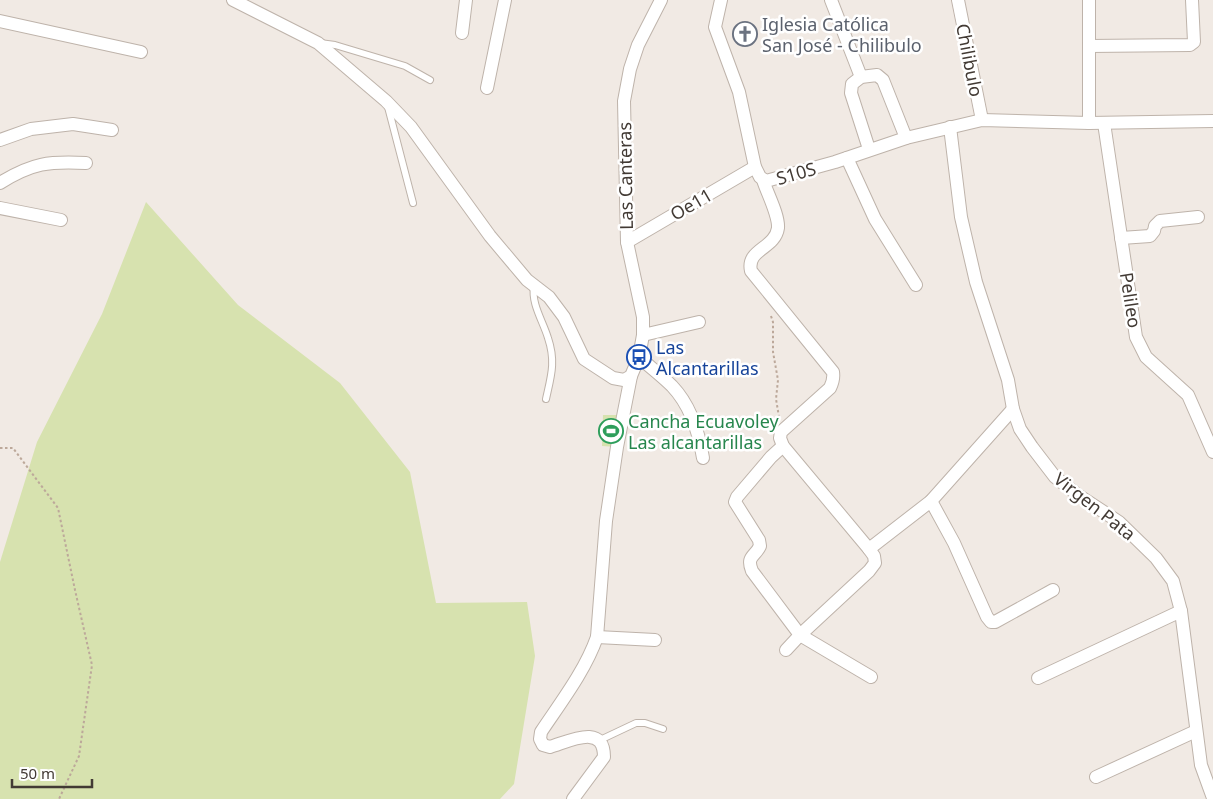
<svg xmlns="http://www.w3.org/2000/svg" width="1213" height="799" font-family="'Noto Sans',sans-serif">
	<rect width="100%" height="100%" fill="#f1eae4"/>
	<g fill="#d7e2af">
		<path d="M146,202L238,305L340,383L410,472L436,603L527,602L535,656L514,784L500,799H0V562L37,442L102,314Z"/>
		<path d="M603,415H621L617,447L602,446Z"/>
	</g>
	<g fill="none" stroke-linecap="round" stroke-linejoin="round">
		<defs>
			<g id="lane">
				<path d="M320,43L335,45L405,66L430,80"/>
				<path d="M388,107L413,203"/>
				<path d="M534,286C531,304 543,321 548,338C556,362 551,376 546,399"/>
				<path d="M600,740L636,723H645L663,729"/>
			</g>
			<g id="street">
				<path d="M233,0L318,43L386,101L411,127L490,236L527,280L549,297L564,317L584,359L613,378L624,380L631,376L639,357L643,335V317L627,242L624,101L630,69L638,45L661,0"/>
				<path d="M721,0L715,27L739,92L755,167L760,177L766,181L835,162L906,138L982,120L1089,123L1213,121"/>
				<path d="M831,0L861,77"/>
				<path d="M958,0L982,120"/>
				<path d="M1089,0V123"/>
				<path d="M0,21L141,52"/>
				<path d="M462,33L466,0"/>
				<path d="M1089,46L1190,45L1194,42L1192,0"/>
				<path d="M487,88L505,0"/>
				<path d="M1104,123L1136,337L1146,357L1188,395L1213,452"/>
				<path d="M950,127L961,217L976,282L1008,380L1013,409L1020,429L1032,447L1055,477L1078,495L1119,522L1156,558L1173,581L1181,611L1201,765L1213,798"/>
				<path d="M0,140L31,129L73,124L112,130"/>
				<path d="M869,149L851,93L852,84L861,77L877,75L883,80L906,138"/>
				<path d="M847,158L875,219L916,285"/>
				<path d="M763,180C767,193 779,215 778,228C775,249 746,249 751,271L833,372C834,378 833,382 830,388L781,432L780,438L783,446L869,549L874,556L875,563L869,571L800,635L786,650"/>
				<path d="M0,183C32,163 49,161 86,163"/>
				<path d="M0,208L61,220"/>
				<path d="M1121,238L1150,236L1154,231L1155,226L1160,221L1198,217"/>
				<path d="M627,242L755,167"/>
				<path d="M643,335L699,322"/>
				<path d="M639,357C650,367 662,376 672,386C691,406 699,433 703,458"/>
				<path d="M783,446L771,457L737,497L735,502L759,540L760,546C755,557 746,556 752,571L800,635L871,677"/>
				<path d="M931,501L954,543L987,617L991,622H995L1053,590"/>
				<path d="M869,549L931,501L1013,409"/>
				<path d="M597,637L655,640"/>
				<path d="M1038,678L1181,611"/>
				<path d="M1096,777L1196,731"/>
				<path d="M573,799L604,757C604,723 570,741 550,747L543,745L540,739L541,732C561,702 585,671 597,637L606,521L617,447L631,376"/>
			</g>
		</defs>
		<use href="#lane" stroke="#beb3aa" stroke-width="8"/>
		<use href="#street" stroke="#beb3aa" stroke-width="14"/>
		<g stroke="#bca89a" stroke-width="2" stroke-dasharray="2.5 2.5" stroke-linecap="butt">
			<path d="M771,316L773,322V352L778,380L776,399L779,417"/>
			<path d="M0,448H13L58,508L75,590L92,665L79,756L59,799"/>
		</g>
		<use href="#lane" stroke="#fff" stroke-width="6"/>
		<use href="#street" stroke="#fff" stroke-width="12"/>
	</g>
	<defs>
		<symbol id="church-ring" viewBox="-11 -11 22 22"><circle r="9.5" fill="#fff" stroke="#6b7280" stroke-width="1.5"/><path d="M-1.2-6h2.4v3.5h3.3v2.4h-3.3V6h-2.4V-.1h-3.3v-2.4h3.3Z" fill="#6b7280"/></symbol>
		<symbol id="bus-ring" viewBox="-11 -11 22 22"><circle r="9.5" fill="#fff" stroke="#1a4fb4" stroke-width="1.5"/><path d="M-5-6H5V4H4V6H2V4H-2V6H-4V4H-5ZM-3.5-4V0h7V-4ZM-3.5 1.2v1.5H-2V1.2ZM2 1.2v1.5H3.5V1.2Z" fill="#1a4fb4"/></symbol>
		<symbol id="stadium-ring" viewBox="-11 -11 22 22"><circle r="9.5" fill="#fff" stroke="#2e9e5b" stroke-width="1.5"/><path d="M0-5a6.5 5 0 1 0 0 10a6.5 5 0 1 0 0-10ZM-3.5-1.8h7v3.6h-7Z" fill="#2e9e5b"/></symbol>
	</defs>
	<g fill-rule="evenodd">
		<use href="#church-ring" x="731" y="20" width="28" height="28"/>
		<use href="#bus-ring" x="625" y="343" width="28" height="28"/>
		<use href="#stadium-ring" x="597" y="417" width="28" height="28"/>
	</g>
	<g text-anchor="middle" dominant-baseline="central" stroke-width="5" stroke-linejoin="round" paint-order="stroke">
		<g font-size="18" fill="#5b616d" stroke="#fff" text-anchor="start">
			<text x="762" y="24">Iglesia Católica<tspan x="762" dy="21">San José - Chilibulo</tspan></text>
		</g>
		<g font-size="18" fill="#423a34" stroke="#fff">
			<text transform="translate(970 60) rotate(79)">Chilibulo</text>
			<text transform="translate(796 173) rotate(-16)">S10S</text>
			<text transform="translate(625 176) rotate(-91)">Las Canteras</text>
			<text transform="translate(691 204) rotate(-30)">Oe11</text>
			<text transform="translate(1131 300) rotate(81)">Pelileo</text>
			<text transform="translate(1095 506) rotate(38)">Virgen Pata</text>
		</g>
		<g font-size="18" fill="#164399" stroke="#fff" text-anchor="start">
			<text x="656" y="347">Las<tspan x="656" dy="21">Alcantarillas</tspan></text>
		</g>
		<g font-size="18" fill="#27864d" stroke="#fff" text-anchor="start">
			<text x="628" y="421">Cancha Ecuavoley<tspan x="628" dy="21">Las alcantarillas</tspan></text>
		</g>
	</g>
	<path d="M12 779v8h80v-8" fill="none" stroke="#423a34" stroke-width="2.5"/>
	<text x="20" y="779" font-size="15" fill="#423a34" stroke="#ffffff" stroke-width="4" paint-order="stroke">50 m</text>
</svg>
